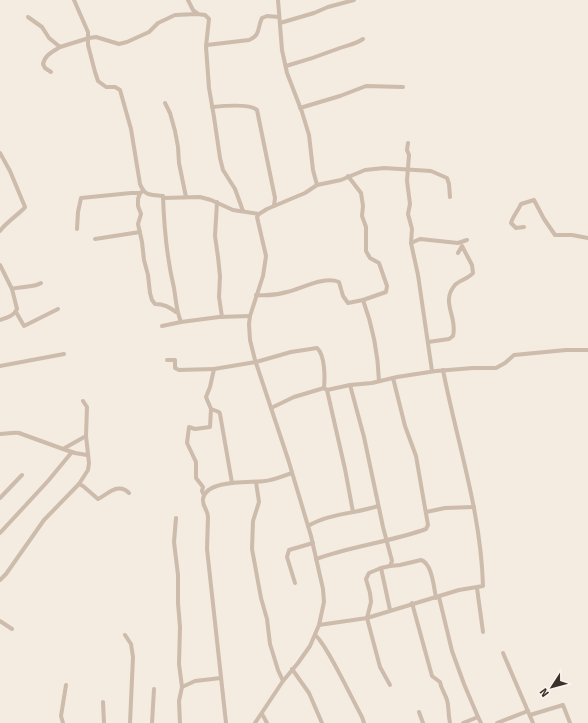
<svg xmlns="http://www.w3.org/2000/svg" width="588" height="723" font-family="Signika,sans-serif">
	<rect width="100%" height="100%" fill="#f4ebe1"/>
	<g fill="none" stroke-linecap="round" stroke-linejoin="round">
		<g stroke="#cdbbac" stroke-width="4">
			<path d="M74,0L88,32V45L95,72L98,81L106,87H115L120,90L131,129L140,184C145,197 151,194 163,196C164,227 167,259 174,288C176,300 176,310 181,322"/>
			<path d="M188,0L193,10L197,13"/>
			<path d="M278,0L282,50L287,73L302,112L309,135L313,170L317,185"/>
			<path d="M28,17L42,27L49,38L60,47L89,38L96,37L119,44L127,42L149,32L158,23L175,15L197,14L205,15L209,19L206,46"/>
			<path d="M280,23L314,13L328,7L354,0"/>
			<path d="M286,66C304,61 322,55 340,48C348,45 356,44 363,39"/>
			<path d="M51,72L45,68L43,64C45,55 52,52 60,47"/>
			<path d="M165,103L170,113L175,131L178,147L179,163L186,197"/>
			<path d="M212,107C222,106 250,103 257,110L275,198L274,206"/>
			<path d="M300,108L340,96L366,86L403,87"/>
			<path d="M408,143L407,150L409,155L407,181L410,204L408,214L412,229L411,243L418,275L432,371"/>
			<path d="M0,153L10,171L25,207C23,211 5,223 0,231"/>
			<path d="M348,176L361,193L363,206L362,216L366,227V251L370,258L379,263L387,286L386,292L363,300"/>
			<path d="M143,191L140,193L138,199V206L141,214L138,224L142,242L144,260L148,275L150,293L152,300L155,304C164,304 169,307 176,312"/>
			<path d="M163,198L200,197L211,200L233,210L259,214"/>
			<path d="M217,202L215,236L218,257L220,276L219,297L222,317"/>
			<path d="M243,211L235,189L223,170L220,158L214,117L209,88L206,47L207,45L249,40C261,35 257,28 262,18L267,16L279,17"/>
			<path d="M524,227L516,228L511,223C513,216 518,211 521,204L534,200L544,219L555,235H572L588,238"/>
			<path d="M77,229L78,212L81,198L131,193H140"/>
			<path d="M95,239L140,232"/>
			<path d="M411,243L420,239L458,243L467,240"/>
			<path d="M0,265L12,289"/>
			<path d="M256,295C267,296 277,295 287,292C303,288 324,276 339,282L343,296L348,303L363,300C373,327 378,353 379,381"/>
			<path d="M16,312L24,326L58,309"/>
			<path d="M0,320C6,318 14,316 17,309L12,289C21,286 33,288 41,283"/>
			<path d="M162,326L181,322L219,317L250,316"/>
			<path d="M428,342L449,339L453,336C458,317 440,302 455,285C460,280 468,279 473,273L472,265L462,246L458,253"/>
			<path d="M167,360H175V368L179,370L214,369"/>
			<path d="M0,366L64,354"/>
			<path d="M350,385L364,437L383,527L392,561L390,566L381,568L390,610"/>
			<path d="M327,390L345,469L353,512"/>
			<path d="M271,408L294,397L324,388L327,390L350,385L372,383L397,377L436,371L473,368H496L505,363L514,355L566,350H588"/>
			<path d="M0,434C7,434 13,432 19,433L63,449L86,436L87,407L83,401"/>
			<path d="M63,449L75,453L87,455"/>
			<path d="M256,482L259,502L253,521L252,549L261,598L267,619L270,644L278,670L283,681"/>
			<path d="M232,483L220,414L219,412L211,409L206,397L210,387L214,369L256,362L291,352L317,348C325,355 325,377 324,388"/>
			<path d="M79,484L88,470L89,463L86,436"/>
			<path d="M204,495L202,491L203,487L196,478V462L187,443L189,427L195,429L210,427L211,409"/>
			<path d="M0,498L22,475"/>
			<path d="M426,512L445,508L474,507"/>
			<path d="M176,518L174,542L178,575V603L180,627L179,664L182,687L179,701L180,723"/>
			<path d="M308,526C330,513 355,514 378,506"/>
			<path d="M0,533L48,481L72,452"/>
			<path d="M316,559C352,546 390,542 426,529L428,525L416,456L405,426L393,378"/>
			<path d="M390,566L400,565L421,560C432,563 434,588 436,598"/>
			<path d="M381,568L369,573L366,579L370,593L371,602L367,618L380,667L390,685"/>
			<path d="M0,580L6,574L44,520L79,484L83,486L98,499C108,494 118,482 129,493"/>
			<path d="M295,583L287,557L289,550L313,543"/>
			<path d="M477,588L483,632"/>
			<path d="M439,597L452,651L464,684L478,717"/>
			<path d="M412,603L432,676L440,682C441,689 445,693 447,700C449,707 448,714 450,723"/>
			<path d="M0,621L12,629"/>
			<path d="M319,625L367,618L459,590L483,586C481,512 457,442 443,370"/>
			<path d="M125,635L131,644L133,657L130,723"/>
			<path d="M315,635C326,643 353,701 362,717L364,723"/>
			<path d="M503,653L533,723"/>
			<path d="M292,669L309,693L322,723"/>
			<path d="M182,687L195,681L221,678"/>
			<path d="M103,702L104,723"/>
			<path d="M419,712L423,723"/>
			<path d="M262,714L267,723"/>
			<path d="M530,715L563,705L570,723"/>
			<path d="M63,723L61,716L66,685"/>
			<path d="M152,723L154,689"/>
			<path d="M226,723L207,549L208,517C208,510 202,506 203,499C206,479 250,483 265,481C274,480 283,476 292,473"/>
			<path d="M255,723L283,681L298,663L310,646L319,625L324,602L323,589L311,536L288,459L255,360L250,340L249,324L250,316L263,276L266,256L257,217L259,214L267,209L305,193L317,185L341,180L365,170L384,168L431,171L447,178L449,184L450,197"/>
			<path d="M463,723L478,717L481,723"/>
			<path d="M497,723L528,711"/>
		</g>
	</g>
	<g transform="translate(552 687) rotate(234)" stroke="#fbf5ee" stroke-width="3" paint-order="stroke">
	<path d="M0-3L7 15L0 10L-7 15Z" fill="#3b302b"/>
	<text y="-6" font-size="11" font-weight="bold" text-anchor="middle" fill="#3b302b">N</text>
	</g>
</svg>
